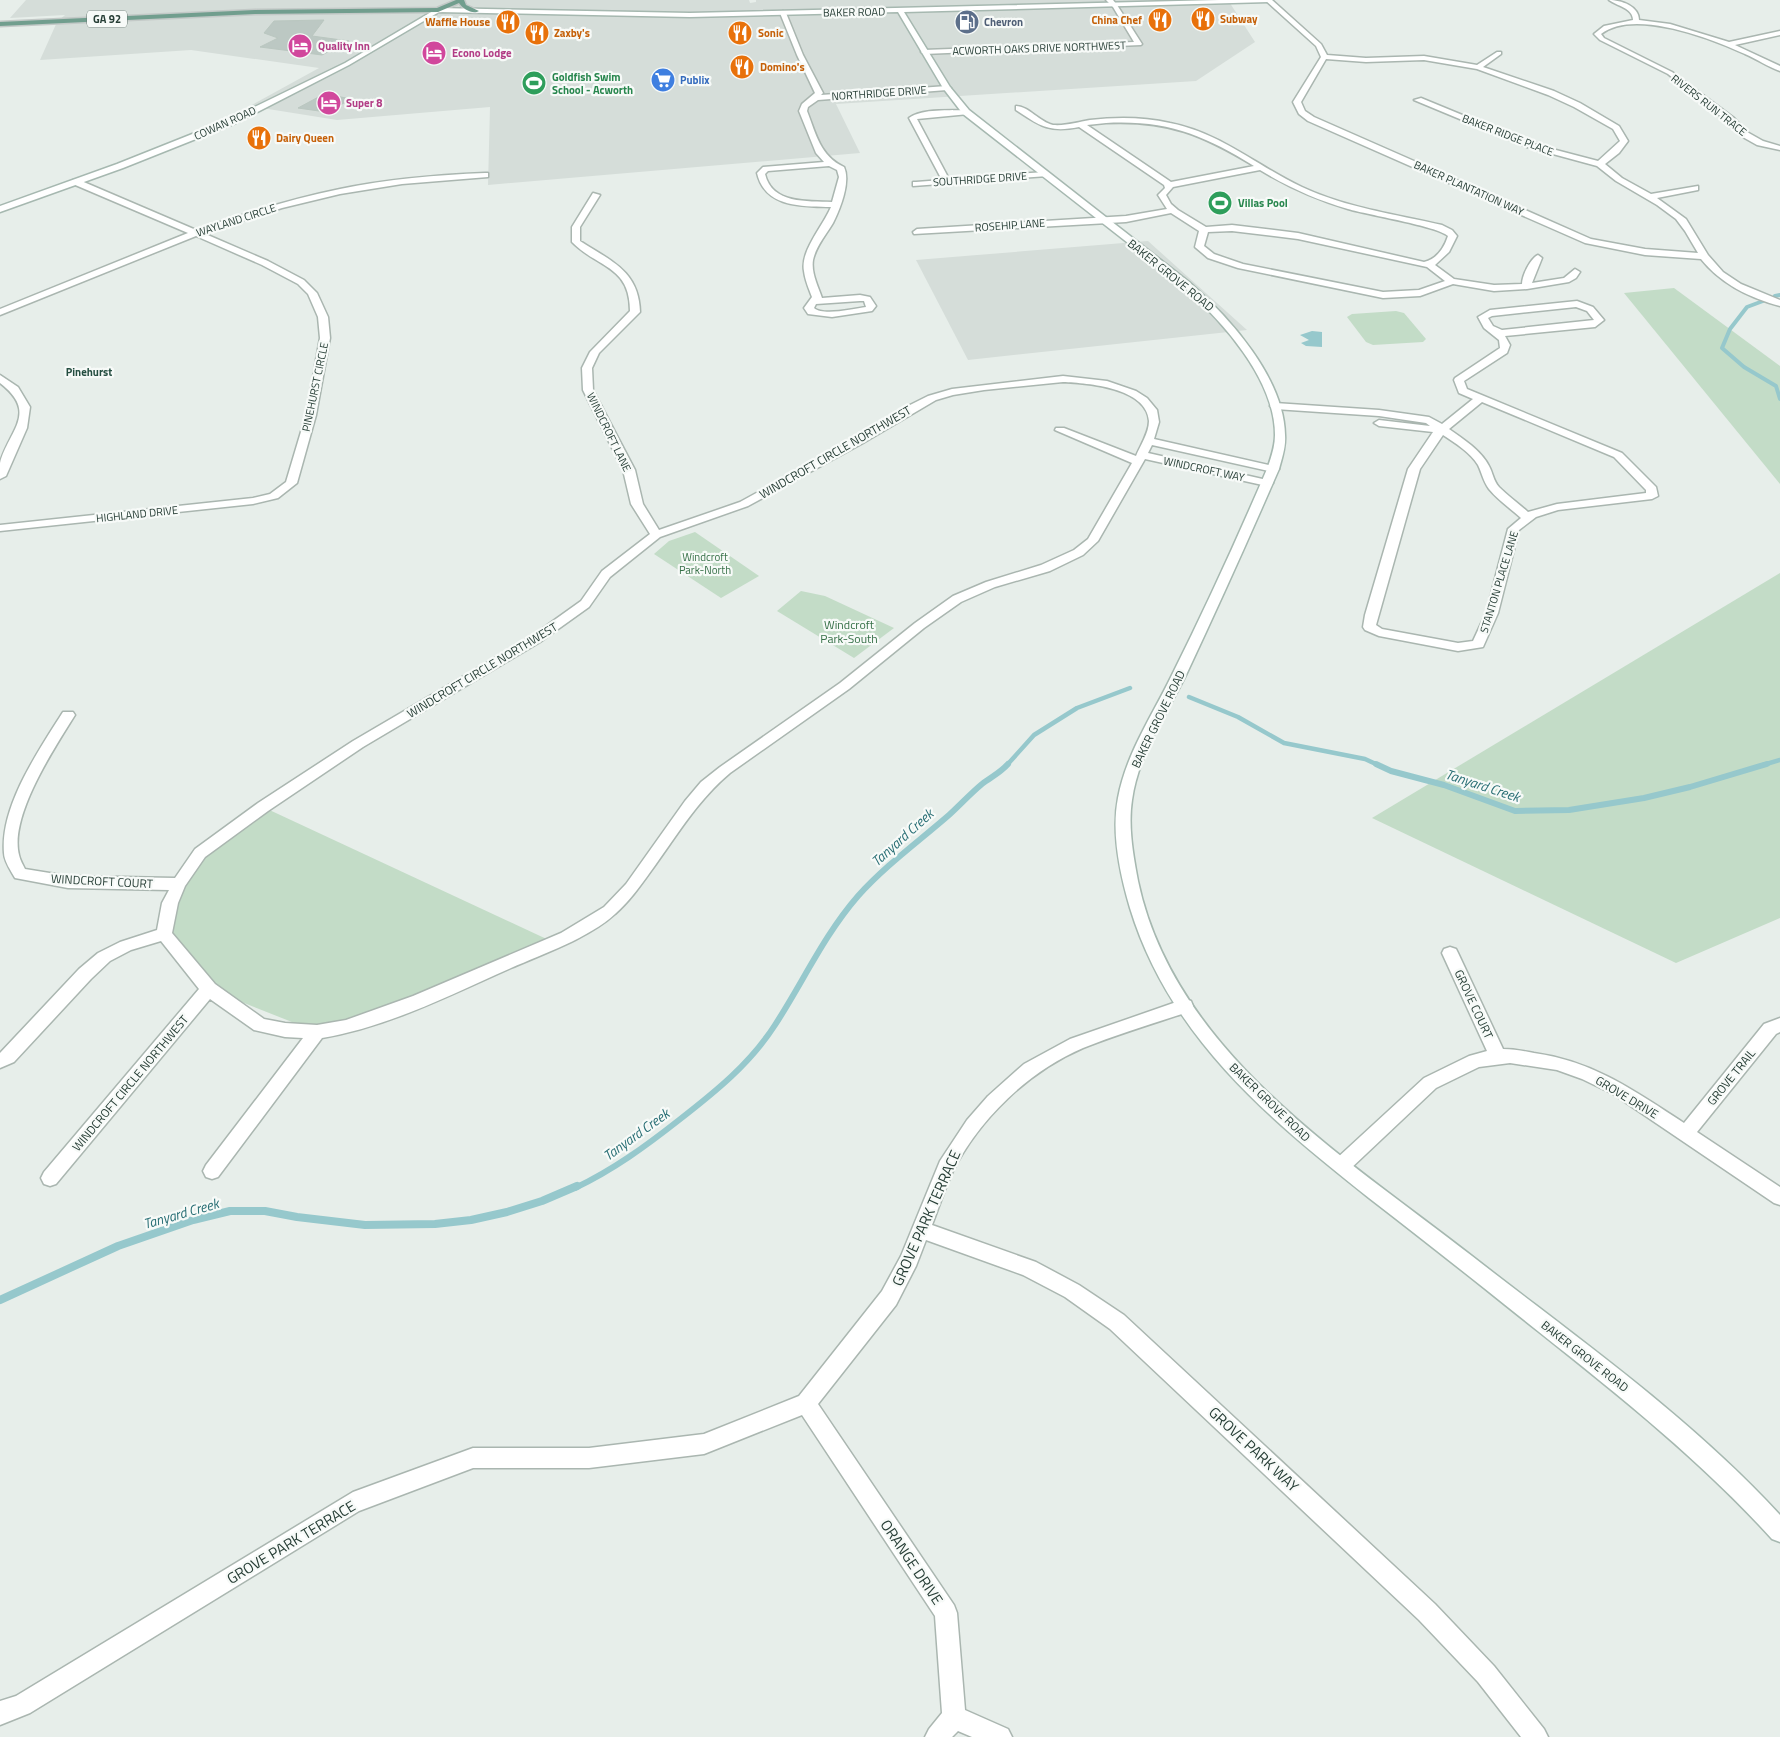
<svg xmlns="http://www.w3.org/2000/svg" width="1780" height="1737" font-family="'Titillium Web',sans-serif">
	<rect width="100%" height="100%" fill="#e7eeea"/>
	<g fill="#d5ddd9">
		<path d="M26,0H749L750,3L756,2V0H1228L1255,42L1196,81L836,104L860,153L488,185L490,107L337,120L250,106L319,68L191,50L40,60L57,22L65,15L10,18Z"/>
		<path d="M1148,241L1247,330L968,360L916,260Z"/>
	</g>
	<g fill="#c3dcc7">
		<path d="M1674,288L1780,366V484L1624,293Z"/>
		<path d="M1396,311L1404,313L1426,339L1423,342L1373,345L1366,342L1347,317L1352,314Z"/>
		<path d="M695,532L759,576L721,598L654,554L669,541Z"/>
		<path d="M1780,573V918L1676,963L1372,818Z"/>
		<path d="M801,591L825,596L894,628L854,658L777,611Z"/>
		<path d="M263,807L553,942L419,1001L317,1032L209,989L164,934L179,884L228,834Z"/>
	</g>
	<path fill="#96c8cc" d="M1312,331L1322,332V347L1306,346L1301,343L1309,340L1300,335Z"/>
	<g fill="none" stroke-linecap="round" stroke-linejoin="round">
		<g stroke="#96c8cc" stroke-width="4">
			<path d="M1775,296L1780,295"/>
			<path d="M1763,301L1747,307L1730,329L1722,348L1744,367L1776,386L1780,399"/>
		</g>
		<g stroke="#96c8cc" stroke-width="4.5">
			<path d="M1189,697L1238,717L1284,743L1365,759L1378,765"/>
			<path d="M1007,765L1034,735L1077,708L1130,688"/>
			<path d="M1763,765L1780,760"/>
		</g>
		<g stroke="#96c8cc" stroke-width="6">
			<path d="M1376,764L1391,771L1444,785L1515,811L1569,810L1644,798L1690,787L1767,764"/>
			<path d="M575,1188C613,1170 646,1146 679,1120C715,1092 750,1064 775,1025C803,982 824,935 858,896C886,865 918,842 949,815C960,805 970,794 982,784C991,777 1000,773 1008,764"/>
		</g>
		<path stroke="#96c8cc" stroke-width="8" d="M0,1300L118,1246L193,1220L230,1211H265L297,1217L365,1225L435,1224L471,1220L507,1212L542,1201L577,1186"/>
	</g>
	<g fill="#bcc8c3" stroke="#bac7c0">
		<path d="M324,20L312,36L349,41L322,55L260,47L278,38L264,33L274,21Z"/>
		<path d="M324,94L352,99L326,112L298,108Z"/>
	</g>
	<g fill="none" stroke-linecap="round" stroke-linejoin="round">
		<defs>
			<g id="street">
				<path d="M1106,0H1113L1117,5L1142,44L1141,45L924,54L921,52L924,50L1134,42L1113,7Z"/>
				<path d="M1265,0H1272L1321,44L1327,55L1366,58L1424,56L1477,65L1497,52H1501V54L1483,67L1554,91L1580,103L1619,126L1628,141L1619,153L1605,164L1622,178L1651,194L1698,186V190L1657,198L1686,219L1708,255L1723,272L1741,284L1780,300V306C1750,298 1721,284 1701,259L1645,255L1585,243L1308,121L1299,114L1293,102L1321,57L1316,46ZM1326,59L1366,62L1424,60L1477,69L1548,95L1574,107L1613,129L1620,141L1598,161L1533,144L1421,98L1414,100L1527,147L1597,166L1616,181L1657,205L1676,219L1685,231L1698,253L1645,249L1591,239L1314,117L1305,111L1301,102Z"/>
				<path d="M1609,0C1621,0 1639,6 1639,20L1670,24L1729,42L1780,31V35L1735,45L1780,66V71C1768,67 1757,59 1745,54C1712,39 1634,8 1601,34L1604,38L1672,72L1734,118L1747,132L1763,141L1780,146V150L1757,145L1741,136L1728,122L1668,74L1600,40L1594,34L1604,26L1633,20C1633,8 1617,6 1609,0Z"/>
				<path d="M783,11L786,13L803,55L823,93L821,95L947,86L951,88L947,90L818,100L808,107L807,111C816,134 820,156 844,167C851,182 840,209 833,223C826,235 816,246 813,260C811,273 818,286 822,298L860,295L870,297L876,306L872,311L832,317L808,314L804,308L812,297C809,289 805,280 804,271C800,251 823,226 831,207C802,206 765,208 757,173L763,167L824,162L816,153L799,111L802,104L815,93L797,55L780,13ZM829,166L837,170L839,177L832,202C807,201 772,204 765,174L768,171ZM860,301H864L866,307C853,309 823,316 814,308L816,304Z"/>
				<path d="M1016,106C1028,106 1040,122 1053,125C1066,126 1078,122 1090,120C1116,117 1144,117 1170,123C1221,133 1257,166 1302,187C1347,208 1395,214 1442,225L1452,230L1457,236L1449,252L1435,265L1454,279L1494,285L1522,284C1522,275 1531,258 1538,255L1542,258L1532,283L1564,278L1575,269L1580,272L1576,278L1569,282L1527,289L1494,291L1453,284L1420,296L1383,298L1238,268L1208,258L1195,247L1199,231L1171,213L1126,222L914,234L913,232L917,229L1126,216L1167,209L1158,195L1165,188L1164,185L1079,127C1049,133 1040,126 1016,110ZM1106,123C1168,120 1203,135 1254,166L1171,182L1087,125ZM1260,170C1288,187 1317,200 1348,209C1368,215 1437,226 1448,236C1444,248 1437,259 1424,262L1298,233L1232,225L1206,227L1178,210L1171,204L1166,195L1173,187ZM1232,231L1298,239L1427,267L1445,281L1419,290L1383,292L1243,264L1214,254L1204,246L1208,232Z"/>
				<path d="M966,110L970,112L969,114L917,119L949,179L1045,172L1049,174L1048,176L913,186V182H916L942,180L909,118C923,108 949,111 966,110Z"/>
				<path d="M485,173H488V177L402,184L340,194L282,208L203,233L268,261L304,280L317,293L328,317L330,338L316,415L297,483L278,498L253,504L0,531V525L253,498L270,494L286,482L306,415L320,338L318,317L308,294L298,284L262,265L196,236L0,315V309L188,233L73,184V180H79L196,230C243,214 291,199 340,189C388,179 436,175 485,173Z"/>
				<path d="M593,193L600,195L580,227V241C611,261 639,271 640,312L599,353L592,368L593,390L635,470L643,504L659,530L740,502L855,439L910,405L928,396L952,389L1063,376L1107,381L1136,391L1147,398L1157,410L1159,422L1154,439L1273,466L1279,469L1273,472L1152,445L1148,453L1267,480L1273,483L1267,486L1145,459L1098,541L1083,555L1050,571L995,587L961,602L924,628L849,689L730,773C699,799 679,832 656,864C643,882 631,900 615,914C589,938 543,954 511,968C450,995 388,1027 322,1038L218,1177L212,1179L206,1177L203,1171L206,1165L303,1038L285,1037L254,1030L210,999L56,1184L50,1186L44,1184L41,1178L44,1172L199,989L161,941L131,950L110,961L91,979L14,1062L0,1068V1053L79,969L98,953L120,942L157,930L162,903L169,890L68,888L15,878C11,871 4,861 4,853C0,806 39,750 63,712H73L75,715C55,747 9,816 19,855C20,860 23,865 25,869L68,876L175,878L195,849L258,803L353,741L532,636L581,601L602,571L650,534L631,504L623,470L583,390L582,368L590,352L630,311C630,265 597,268 572,242V227ZM1063,382C1088,383 1147,388 1149,421C1149,433 1140,446 1136,456L1064,428H1056L1055,430L1132,463L1088,539L1074,550L1041,565L986,582L953,596L915,623L840,683L720,767L701,782L685,801L626,884L604,907L561,933L413,996L346,1020L317,1025L285,1023L264,1019L215,984L172,933L178,903L185,886L205,857L268,811L363,747L540,642L589,607L610,577L660,537L748,506L863,443L936,400L953,395L984,390Z"/>
				<path d="M1577,301L1593,307L1604,320L1595,327L1505,336L1510,345L1507,353L1464,381L1467,389L1622,453L1656,487L1658,496L1652,499L1558,510L1536,517L1519,530L1498,613L1483,647L1458,651L1379,636L1365,630L1363,627L1365,615L1408,469L1433,432L1379,426L1374,423L1379,420L1430,426L1426,423L1379,416L1275,409L1270,406L1275,403L1379,410L1429,417L1442,424L1473,399L1459,393L1454,380L1455,378L1500,348L1499,340L1484,328L1478,317L1490,310ZM1576,307L1587,311L1594,320L1502,330L1493,326L1488,318L1492,316ZM1482,402L1614,457L1646,490V493L1557,504L1528,512C1519,504 1508,496 1499,487C1493,480 1493,473 1489,466C1481,450 1463,439 1449,429ZM1443,435C1455,443 1470,452 1478,465C1482,473 1483,481 1489,489C1498,500 1511,509 1521,518L1508,529L1486,613L1473,641L1458,643L1382,629L1376,625L1420,469Z"/>
				<path d="M0,375L18,387L30,407L27,428L6,476L0,479C0,474 0,468 0,463C9,430 39,413 0,383Z"/>
				<path d="M1450,947L1456,949L1458,953L1503,1049C1514,1049 1524,1051 1534,1053C1593,1061 1635,1091 1684,1123L1764,1024L1780,1018V1032L1776,1034L1697,1132L1780,1187V1205L1774,1203L1613,1094L1582,1079L1557,1070L1510,1063L1479,1067L1436,1088L1348,1171L1342,1173L1336,1171L1333,1165L1336,1159L1424,1078L1469,1056L1487,1051L1442,953L1444,949Z"/>
				<path d="M1185,999L1191,1001L1193,1006L1191,1011C1155,1023 1118,1034 1083,1048C1029,1071 979,1119 953,1171C945,1188 939,1207 932,1225L1036,1262L1079,1285L1124,1315L1435,1604L1494,1666L1544,1729L1548,1737H1521L1478,1682L1419,1620L1110,1329L1065,1297L1023,1275L926,1240L916,1266L896,1305L818,1404L954,1605L957,1613L965,1710L1008,1729L1012,1737H972L958,1731L952,1737H925L929,1729L942,1713L935,1616L802,1415L704,1454L589,1468H473L359,1511L30,1713L0,1725V1701L16,1696L353,1492L473,1448H589L704,1434L799,1396L882,1291L901,1256L940,1161L967,1120L988,1096L1024,1064L1070,1039Z"/>
			</g>
			<path id="secondary" d="M1219,0H1272L1269,2L904,12L950,87L969,110L1189,282C1230,318 1284,378 1285,435C1286,447 1282,458 1279,469C1249,538 1218,607 1186,675C1166,715 1138,755 1132,800C1128,826 1133,855 1138,881C1174,1052 1344,1156 1472,1256C1577,1338 1689,1416 1780,1515V1542L1772,1539C1686,1444 1583,1368 1484,1288C1446,1258 1408,1228 1369,1198C1268,1118 1169,1036 1130,908C1120,874 1111,833 1118,798C1126,754 1152,716 1171,677C1205,609 1237,539 1267,469C1271,458 1275,447 1275,435C1275,379 1222,321 1183,286L963,114L943,88L898,12L690,17L439,12L349,65L236,123L123,168L0,212V206L117,164L230,119L345,63L438,8L690,13Z"/>
			<path id="primary" d="M456,0H464L466,5L479,11C473,15 463,9 459,3L438,12L255,14L0,26V22L255,10L437,8Z"/>
		</defs>
		<use href="#street" stroke="#aab6b0" stroke-width="3"/>
		<use href="#secondary" stroke="#a6b8b0" stroke-width="3"/>
		<use href="#primary" stroke="#c3c9c7" stroke-width="3"/>
		<use href="#street" fill="#fff" fill-rule="evenodd"/>
		<use href="#secondary" fill="#fff" fill-rule="evenodd"/>
		<use href="#primary" fill="#719e8e" fill-rule="evenodd"/>
	</g>
	<defs>
		<symbol id="restaurant-disc" viewBox="-11 -11 22 22"><circle r="9.5" fill="#e8710a" stroke="#f7faf8"/><path d="M-5-6h1v4h1v-4h1v4h1v-4h1v5L-1.5 .5V6h-2V.5L-5-1ZM5-6V6H3V1.5H1.5Q1.5-4 5-6Z" fill="#fff"/></symbol>
		<symbol id="fuel-disc" viewBox="-11 -11 22 22"><circle r="9.5" fill="#5c6f8a" stroke="#f7faf8"/><path d="M-5.5-6h7V0h2V4h1.3V-2.5L3-4.5l.8-.8L6-3V5H2.5V1h-1V6h-7ZM-4.2-4.7v3.2H.2V-4.7Z" fill="#fff"/></symbol>
		<symbol id="hotel-disc" viewBox="-11 -11 22 22"><circle r="9.5" fill="#d1479c" stroke="#f7faf8"/><path d="M-6-4.5h1.5V1H6V5H4.5V3h-9V5H-6ZM-4 0a1.8 1.8 0 1 1 3.6 0ZM.5 0V-2.5h3Q6-2.5 6 0Z" fill="#fff"/></symbol>
		<symbol id="supermarket-disc" viewBox="-11 -11 22 22"><circle r="9.5" fill="#3f7fe0" stroke="#f7faf8"/><path d="M-6-5.5h2.5l.6 2H6L4.5 2H-2.5L-4.4-4H-6ZM-1.5 3.2a1.3 1.3 0 1 0 .1 0ZM3 3.2a1.3 1.3 0 1 0 .1 0Z" fill="#fff"/></symbol>
		<symbol id="stadium-disc" viewBox="-11 -11 22 22"><circle r="9.5" fill="#2e9e5b" stroke="#f7faf8"/><path d="M0-5a6.5 5 0 1 0 0 10a6.5 5 0 1 0 0-10ZM-3.5-1.8h7v3.6h-7Z" fill="#fff"/></symbol>
	</defs>
	<g fill-rule="evenodd">
		<use href="#restaurant-disc" x="1189" y="5" width="28" height="28"/>
		<use href="#restaurant-disc" x="1146" y="6" width="28" height="28"/>
		<use href="#restaurant-disc" x="494" y="8" width="28" height="28"/>
		<use href="#fuel-disc" x="953" y="8" width="28" height="28"/>
		<use href="#restaurant-disc" x="523" y="19" width="28" height="28"/>
		<use href="#restaurant-disc" x="726" y="19" width="28" height="28"/>
		<use href="#hotel-disc" x="286" y="32" width="28" height="28"/>
		<use href="#hotel-disc" x="420" y="39" width="28" height="28"/>
		<use href="#restaurant-disc" x="728" y="53" width="28" height="28"/>
		<use href="#supermarket-disc" x="649" y="66" width="28" height="28"/>
		<use href="#stadium-disc" x="520" y="69" width="28" height="28"/>
		<use href="#hotel-disc" x="315" y="89" width="28" height="28"/>
		<use href="#restaurant-disc" x="245" y="124" width="28" height="28"/>
		<use href="#stadium-disc" x="1206" y="189" width="28" height="28"/>
	</g>
	<g text-anchor="middle" dominant-baseline="central" stroke-width="4.5" stroke-linejoin="round" paint-order="stroke">
		<g font-size="11" fill="#273e36" stroke="#f7faf8">
			<text transform="translate(854 12) rotate(-1)">BAKER ROAD</text>
			<text transform="translate(1039 48) rotate(-2)">ACWORTH OAKS DRIVE NORTHWEST</text>
			<text transform="translate(879 93) rotate(-4)">NORTHRIDGE DRIVE</text>
			<text transform="translate(1709 105) rotate(38)">RIVERS RUN TRACE</text>
			<text transform="translate(225 123) rotate(-24)">COWAN ROAD</text>
			<text transform="translate(1508 135) rotate(21)">BAKER RIDGE PLACE</text>
			<text transform="translate(980 179) rotate(-4)">SOUTHRIDGE DRIVE</text>
			<text transform="translate(1469 188) rotate(24)">BAKER PLANTATION WAY</text>
			<text transform="translate(236 220) rotate(-18)">WAYLAND CIRCLE</text>
			<text transform="translate(1010 225) rotate(-4)">ROSEHIP LANE</text>
			<text transform="translate(315 387) rotate(-78)">PINEHURST CIRCLE</text>
			<text transform="translate(609 432) rotate(64)">WINDCROFT LANE</text>
			<text transform="translate(1204 469) rotate(12)">WINDCROFT WAY</text>
			<text transform="translate(137 514) rotate(-6)">HIGHLAND DRIVE</text>
			<text transform="translate(1499 582) rotate(-73)">STANTON PLACE LANE</text>
		</g>
		<rect fill="#f7faf8" stroke="#657670" stroke-width="1" x="87" y="10.5" width="40" height="17" rx="4"/>
		<g font-size="11" font-weight="bold" fill="#273e36">
			<text x="107" y="19">GA 92</text>
		</g>
		<g font-size="11" font-weight="bold" fill="#c56008" stroke="#f7faf8" text-anchor="start">
			<text x="1220" y="19">Subway</text>
			<text x="1142" y="20" text-anchor="end">China Chef</text>
			<text x="490" y="22" text-anchor="end">Waffle House</text>
			<text x="554" y="33">Zaxby's</text>
			<text x="758" y="33">Sonic</text>
			<text x="760" y="67">Domino's</text>
			<text x="276" y="138">Dairy Queen</text>
		</g>
		<g font-size="11" font-weight="bold" fill="#4e5e75" stroke="#f7faf8" text-anchor="start">
			<text x="984" y="22">Chevron</text>
		</g>
		<g font-size="11" font-weight="bold" fill="#b23c85" stroke="#f7faf8" text-anchor="start">
			<text x="318" y="46">Quality Inn</text>
			<text x="452" y="53">Econo Lodge</text>
			<text x="346" y="103">Super 8</text>
		</g>
		<g font-size="11" font-weight="bold" fill="#27864d" stroke="#f7faf8" text-anchor="start">
			<text x="552" y="77">Goldfish Swim<tspan x="552" dy="13">School - Acworth</tspan></text>
			<text x="1238" y="203">Villas Pool</text>
		</g>
		<g font-size="11" font-weight="bold" fill="#366cbe" stroke="#f7faf8" text-anchor="start">
			<text x="680" y="80">Publix</text>
		</g>
		<g font-size="11" font-weight="bold" fill="#254e41" stroke="#f7faf8">
			<text x="89" y="372">Pinehurst</text>
		</g>
		<g font-size="11" fill="#367047" stroke="#f7faf8">
			<text x="705" y="557">Windcroft<tspan x="705" dy="13">Park-North</tspan></text>
		</g>
		<g font-size="12" fill="#273e36" stroke="#f7faf8">
			<text transform="translate(1171 275) rotate(39)">BAKER GROVE ROAD</text>
			<text transform="translate(835 452) rotate(-30)">WINDCROFT CIRCLE NORTHWEST</text>
			<text transform="translate(482 670) rotate(-31)">WINDCROFT CIRCLE NORTHWEST</text>
			<text transform="translate(1158 719) rotate(-64)">BAKER GROVE ROAD</text>
			<text transform="translate(102 881) rotate(3)">WINDCROFT COURT</text>
			<text transform="translate(1474 1004) rotate(65)">GROVE COURT</text>
			<text transform="translate(1731 1077) rotate(-51)">GROVE TRAIL</text>
			<text transform="translate(130 1083) rotate(-50)">WINDCROFT CIRCLE NORTHWEST</text>
			<text transform="translate(1627 1097) rotate(31)">GROVE DRIVE</text>
			<text transform="translate(1270 1102) rotate(44)">BAKER GROVE ROAD</text>
			<text transform="translate(1585 1356) rotate(38)">BAKER GROVE ROAD</text>
		</g>
		<g font-size="12" fill="#367047" stroke="#f7faf8">
			<text x="849" y="624">Windcroft<tspan x="849" dy="14">Park-South</tspan></text>
		</g>
		<g font-size="14" font-style="italic" fill="#286e74" stroke="#f7faf8">
			<text transform="translate(1483 785) rotate(18)">Tanyard Creek</text>
			<text transform="translate(902 837) rotate(-42)">Tanyard Creek</text>
			<text transform="translate(636 1134) rotate(-36)">Tanyard Creek</text>
			<text transform="translate(181 1213) rotate(-16)">Tanyard Creek</text>
		</g>
		<g font-size="15" fill="#273e36" stroke="#f7faf8">
			<text transform="translate(926 1218) rotate(-66)">GROVE PARK TERRACE</text>
			<text transform="translate(1254 1449) rotate(43)">GROVE PARK WAY</text>
			<text transform="translate(291 1542) rotate(-31)">GROVE PARK TERRACE</text>
			<text transform="translate(912 1562) rotate(56)">ORANGE DRIVE</text>
		</g>
	</g>
</svg>
